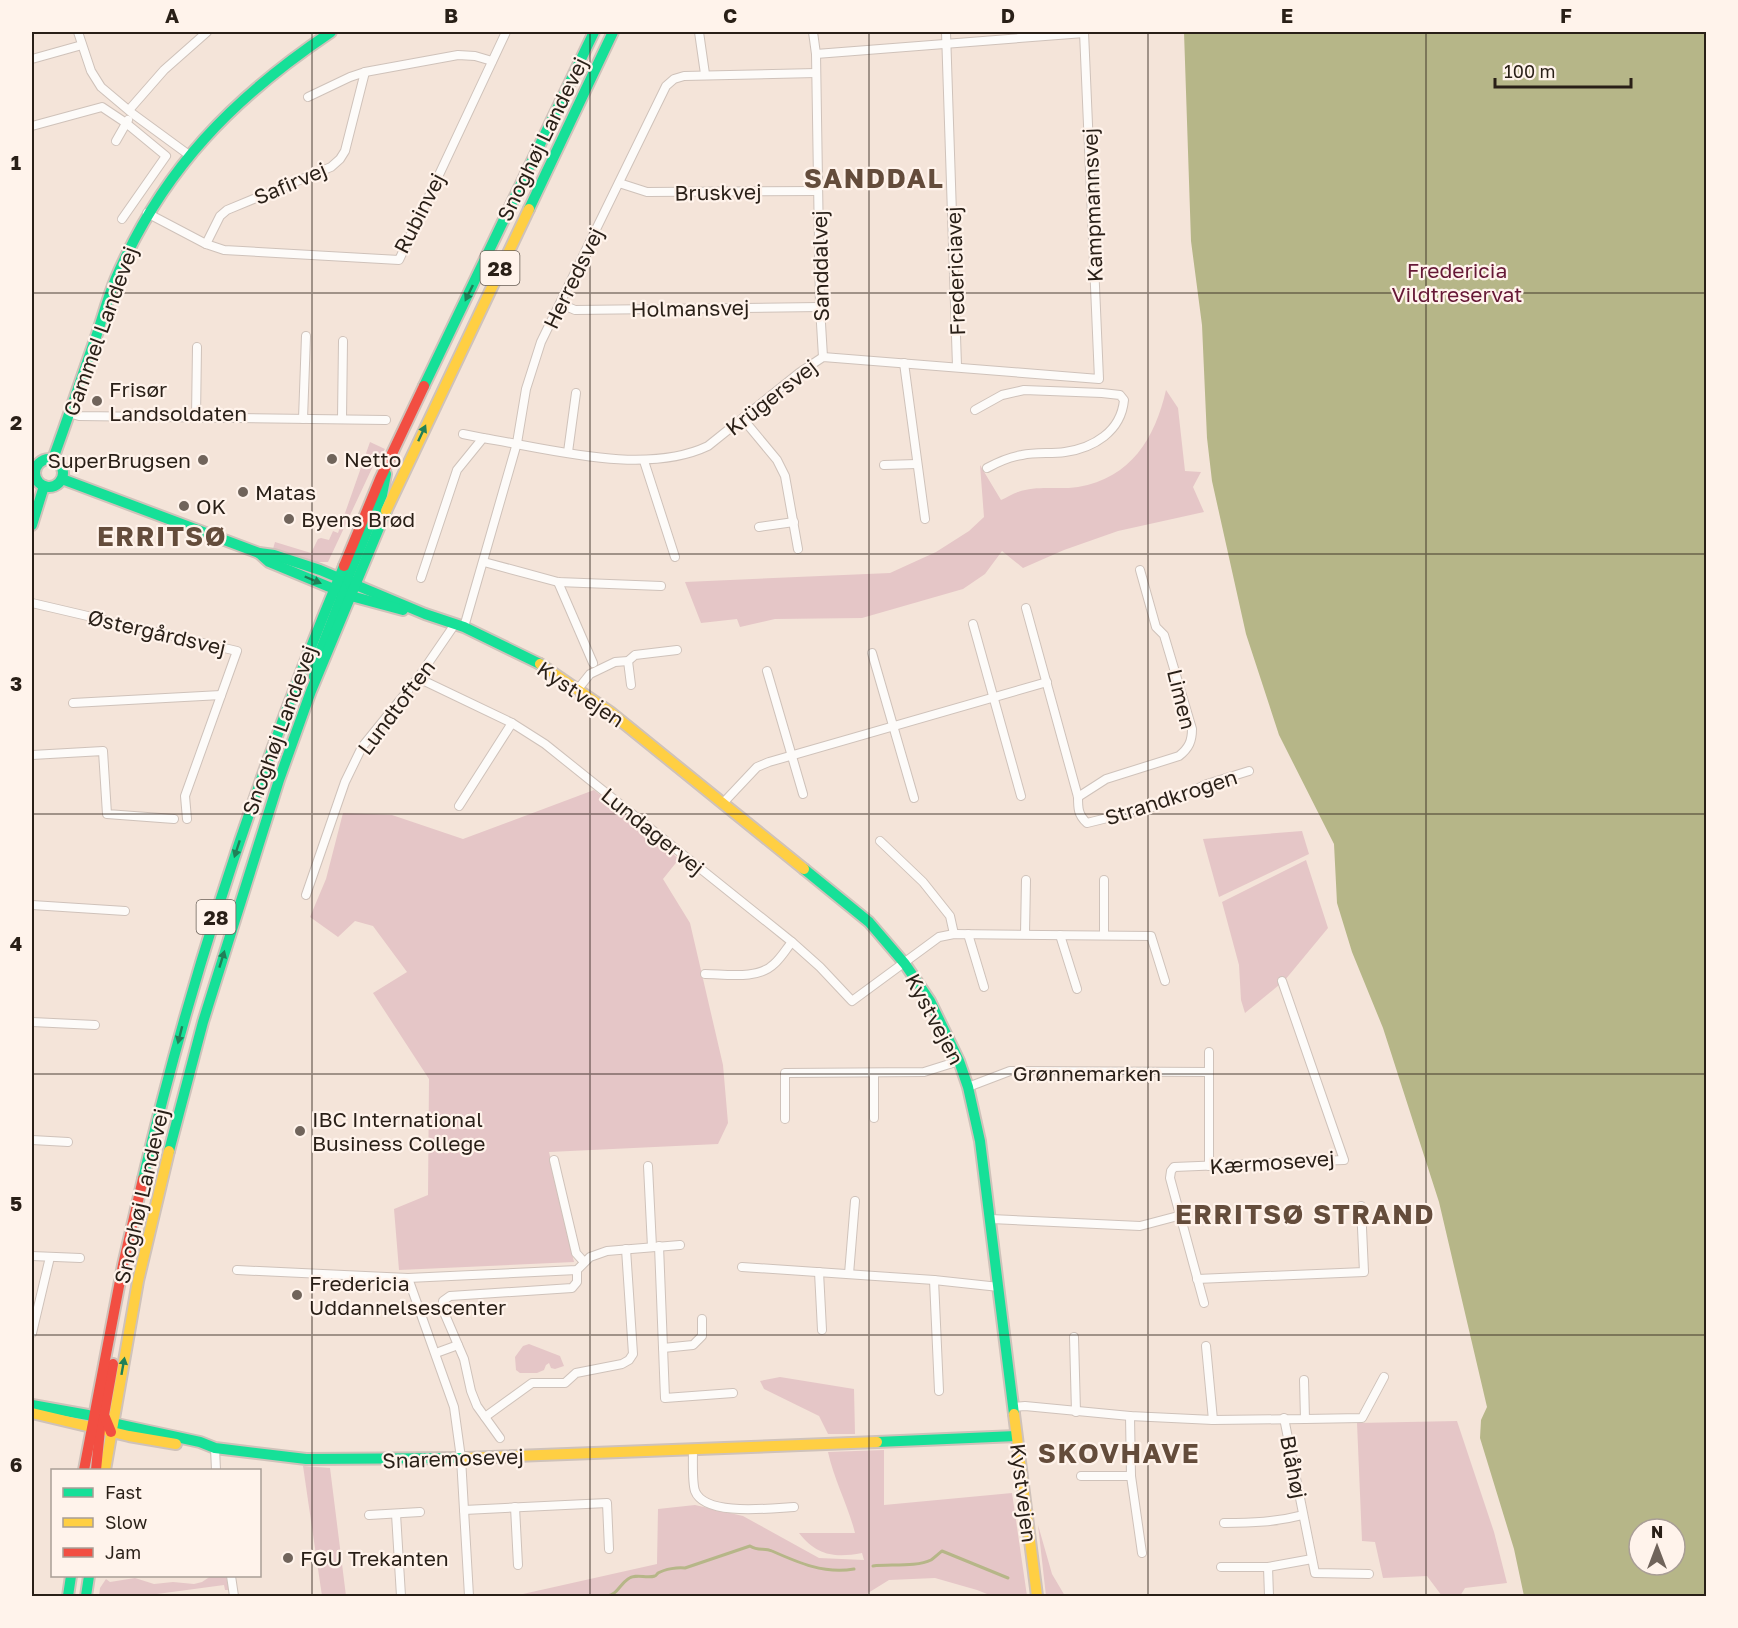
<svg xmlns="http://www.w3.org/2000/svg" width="1738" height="1628" font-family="'Golos Text',sans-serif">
	<rect width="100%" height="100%" fill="#f4e4d9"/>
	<g fill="#e5c6c7">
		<path d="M1166,390L1178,408L1185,471L1201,472L1193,487L1204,512L1118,531L1064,550L1023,568L1002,551L985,574L963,589L862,618L775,619L740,627L737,619L701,623L685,582L890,573L936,552L969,531L984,517L980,465L1001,500C1006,498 1012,494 1018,492C1037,485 1058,490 1078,487C1131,478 1155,438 1166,390Z"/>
		<path d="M370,442L385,449L374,464L328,562H308L273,549L275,542L311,553L318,539L321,538L329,540L333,531L338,533Z"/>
		<path d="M594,790L679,859L663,879L690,923L723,1065L728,1123L718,1144L549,1152L574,1262L399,1270L394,1209L428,1195L429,1079L373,993L407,972L373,926L355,921L338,937L310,917L326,879L343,813L392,815L463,839Z"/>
		<path d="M1302,831L1309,854L1219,897L1203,839Z"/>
		<path d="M1306,860L1328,928L1285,980L1245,1013L1241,1000L1239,965L1222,902Z"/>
		<path d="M529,1344L560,1356L564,1366L555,1369L551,1368L549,1363L546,1365L544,1370L537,1373H520L516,1370L515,1357L523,1346Z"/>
		<path d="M780,1377L854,1389L855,1434H828L819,1416L764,1389L760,1381Z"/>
		<path d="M1457,1421L1494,1532L1507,1583L1465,1588L1460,1596H1442L1427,1576L1383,1578L1375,1542L1362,1541L1357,1423Z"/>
		<path d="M884,1450V1505L1012,1493L1027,1596H992L977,1590L935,1578L889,1580L868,1593L867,1596H514L657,1564L658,1509L695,1505L743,1516L819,1558L864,1560L862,1553C835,1558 817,1556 799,1533H855C848,1505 834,1480 828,1452Z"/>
		<path d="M303,1466L330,1468L346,1596H322Z"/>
		<path d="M1038,1525L1052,1574L1065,1596H1046Z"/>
		<path d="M211,1576H226L229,1590H225L224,1585L142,1596H99L100,1588L106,1579L110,1582L135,1578L154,1584L173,1582L194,1584L202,1582Z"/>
	</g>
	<path fill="#b6b688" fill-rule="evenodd" d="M1184,32H1706V1596H1524L1514,1549L1480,1438L1481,1420L1487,1407L1439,1202L1383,1028L1352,952L1337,903L1334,844L1279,735L1246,634L1212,481L1207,438L1202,325L1191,241ZM1639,1529H1675V1565H1639Z"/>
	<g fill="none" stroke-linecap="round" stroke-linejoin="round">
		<g stroke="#b6b688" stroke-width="3">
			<path d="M873,1566C889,1564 917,1567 931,1560C934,1558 938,1554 942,1551L1008,1578"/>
			<path d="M607,1596C618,1594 619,1585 628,1579C636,1573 646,1579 655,1576C656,1576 657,1574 658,1573C665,1569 678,1567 685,1568L750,1546C759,1552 764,1547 772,1551C799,1563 824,1574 854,1569"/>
		</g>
		<defs>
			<g id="street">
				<path d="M78,32L91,71L101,87L133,114L189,155"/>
				<path d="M699,32L705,74"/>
				<path d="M813,32L816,54L820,307L823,357"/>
				<path d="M946,32L957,366"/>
				<path d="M816,54L1084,33"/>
				<path d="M32,59L82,45"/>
				<path d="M308,97L350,77L365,72L458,55L475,56L492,61"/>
				<path d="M129,110L164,70L207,32"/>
				<path d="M32,126L102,107L126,123L166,156L122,219"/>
				<path d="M116,141L128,120"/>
				<path d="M619,183L647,192L818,191"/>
				<path d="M147,213L206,244L224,250L399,260L506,32"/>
				<path d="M206,244L220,216L227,210L331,167L340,159L345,151L365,72"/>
				<path d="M561,304L575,310L820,307"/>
				<path d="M904,363L925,519"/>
				<path d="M975,410L1002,395L1024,390L1102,393L1120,395L1124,400C1121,432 1093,448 1065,452C1051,454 1036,452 1022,455C1009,457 998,462 987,468"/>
				<path d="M69,413L79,416L386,420"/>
				<path d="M196,417L197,347"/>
				<path d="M303,419L306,336"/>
				<path d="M342,419L343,341"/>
				<path d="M743,419L777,460L785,476L798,549"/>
				<path d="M463,434L483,438"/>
				<path d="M568,452L576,393"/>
				<path d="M644,461L675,557"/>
				<path d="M884,465L917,464"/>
				<path d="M32,467L35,469"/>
				<path d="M759,527L794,522"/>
				<path d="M484,562L558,582L661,586"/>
				<path d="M421,578L457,470L483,438C551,449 645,476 708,446L799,373L823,357L1099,379L1084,32"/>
				<path d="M558,582L593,663"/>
				<path d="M32,603L237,651L185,796L187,819"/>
				<path d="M1026,608L1078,797C1078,808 1078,815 1087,823L1164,804L1207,784L1249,771"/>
				<path d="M973,624L1021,796"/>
				<path d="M464,627L517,443L526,389L541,342L666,86L674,79L684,76L816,73"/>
				<path d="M872,653L914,798"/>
				<path d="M628,661L631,685"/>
				<path d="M767,671L803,794"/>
				<path d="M418,678L512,723L545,744L792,942L820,967L852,1001L939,937L954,934L1151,936L1165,981"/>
				<path d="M578,689L590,674L615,662L628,661L635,655L677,650"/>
				<path d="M73,703L221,695"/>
				<path d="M32,755L103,751L107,814L174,819"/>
				<path d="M1078,797L1106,779L1179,756C1189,748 1192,741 1192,729L1164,635L1156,627L1140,570"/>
				<path d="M724,802L757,767L769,762L1047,682"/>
				<path d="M459,806L512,723"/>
				<path d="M880,841L923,882L950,916L954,934"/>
				<path d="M306,895L345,782L362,747L418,678L455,624"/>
				<path d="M32,905L125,911"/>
				<path d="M968,934L984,987"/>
				<path d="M1025,934L1026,880"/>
				<path d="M1104,934V880"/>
				<path d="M1060,935L1077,989"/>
				<path d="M705,974C725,974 758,980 774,964C781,958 786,949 792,942"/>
				<path d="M32,1022L95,1025"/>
				<path d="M1209,1072V1052"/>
				<path d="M874,1073V1118"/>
				<path d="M968,1087L1010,1071L1209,1072V1166"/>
				<path d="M785,1119V1073L924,1072L959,1061"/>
				<path d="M32,1140L68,1142"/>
				<path d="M554,1160L576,1253L584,1262"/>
				<path d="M648,1166L652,1247"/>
				<path d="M991,1219L1140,1226L1178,1216"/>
				<path d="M659,1246L665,1398L733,1393"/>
				<path d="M32,1256L80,1258"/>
				<path d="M742,1267L934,1280L999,1287"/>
				<path d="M237,1270L408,1278L454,1407L461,1458L469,1596"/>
				<path d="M819,1272L822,1330"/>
				<path d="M849,1274L855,1201"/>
				<path d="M408,1278L577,1270L590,1257L607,1251L680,1245"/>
				<path d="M1197,1279L1364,1272L1361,1206"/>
				<path d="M934,1280L939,1391"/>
				<path d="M1204,1303L1170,1178L1171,1171L1174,1167L1344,1160L1282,981"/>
				<path d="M32,1333L50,1257"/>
				<path d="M1074,1337L1076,1412"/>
				<path d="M1206,1346L1213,1420"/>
				<path d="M663,1348L693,1345L702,1336V1319"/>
				<path d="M436,1353L458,1345"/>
				<path d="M1013,1407L1025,1406L1130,1416L1213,1420L1305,1419L1304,1380"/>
				<path d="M1130,1416L1131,1476L1142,1553"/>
				<path d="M485,1417L532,1383H565L576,1373L622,1364L629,1360L633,1354L626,1249"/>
				<path d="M1284,1418L1315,1573L1369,1574"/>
				<path d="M1305,1419L1362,1418L1384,1377"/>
				<path d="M500,1438L477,1406L471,1391L464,1359L443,1310V1301L450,1296L572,1288L577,1282V1270"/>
				<path d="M215,1448L216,1470"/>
				<path d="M693,1449C693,1460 692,1482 695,1491C705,1517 772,1508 794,1507"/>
				<path d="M1081,1476H1131"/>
				<path d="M515,1507L518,1565"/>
				<path d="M464,1510L607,1503L609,1549"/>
				<path d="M396,1514L401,1596"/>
				<path d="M369,1515L420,1512"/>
				<path d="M1224,1523C1252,1523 1276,1522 1303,1515"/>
				<path d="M1221,1567H1268L1312,1559"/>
				<path d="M1268,1567L1269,1596"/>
				<path d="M231,1576L234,1596"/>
			</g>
			<g id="fast">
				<path d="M529,209L613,32"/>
				<path d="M424,386L594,32"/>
				<circle cx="49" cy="473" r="14"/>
				<path d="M53,459C68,418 82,376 97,334C103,316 108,297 116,278C163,169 233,98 331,32"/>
				<path d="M62,479L259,553L274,555L320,570L425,614L464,627L540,664"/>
				<path d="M32,525L44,486"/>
				<path d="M259,553L269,562L351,596L403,610"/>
				<path d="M348,586L346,582L382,495L386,474"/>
				<path d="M314,677L316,662L343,593L341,587"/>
				<path d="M804,869L869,922L905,964L930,1001L959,1061L968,1087L980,1141L1014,1414"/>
				<path d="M169,1151L203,1022L279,780L311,691L386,511"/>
				<path d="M143,1179C192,970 261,764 344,566"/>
				<path d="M32,1405L88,1415L112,1423L200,1442L215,1448L306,1459L466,1458"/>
				<path d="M877,1442L1016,1436"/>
				<path d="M68,1596L71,1576"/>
				<path d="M86,1596L89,1576"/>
			</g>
			<g id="slow">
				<path d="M386,511L529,209"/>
				<path d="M540,664L610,712L804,869"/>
				<path d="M32,1413L129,1436L176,1444"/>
				<path d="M1014,1414L1037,1596"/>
				<path d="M466,1458L877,1442"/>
				<path d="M105,1470L138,1281L169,1151"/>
			</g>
			<g id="jam">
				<path d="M344,566L380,479L424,386"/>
				<path d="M95,1417L100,1429L96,1470"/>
				<path d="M111,1432L104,1415L113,1364"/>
				<path d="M84,1470L123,1265L143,1179"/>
			</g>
		</defs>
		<use href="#street" stroke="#cfc2ba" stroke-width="10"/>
		<use href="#fast" stroke="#cfc2ba" stroke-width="14"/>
		<use href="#slow" stroke="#cfc2ba" stroke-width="14"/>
		<use href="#jam" stroke="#cfc2ba" stroke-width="14"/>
		<use href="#street" stroke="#fdfbf9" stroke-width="8"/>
		<use href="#fast" stroke="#16e098" stroke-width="10"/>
		<use href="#slow" stroke="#ffcf43" stroke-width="10"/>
		<use href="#jam" stroke="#f24e42" stroke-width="10"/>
	</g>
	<defs><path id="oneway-solid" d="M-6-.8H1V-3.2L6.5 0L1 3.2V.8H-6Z" transform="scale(1.5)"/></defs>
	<g fill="#208058">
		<use href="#oneway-solid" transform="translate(469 293) rotate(116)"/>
		<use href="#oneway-solid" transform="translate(422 433) rotate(-65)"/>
		<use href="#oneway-solid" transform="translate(313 580) rotate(23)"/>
		<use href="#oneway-solid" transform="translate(237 849) rotate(108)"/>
		<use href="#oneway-solid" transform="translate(222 959) rotate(-73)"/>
		<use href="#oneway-solid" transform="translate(180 1035) rotate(104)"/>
		<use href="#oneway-solid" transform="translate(123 1366) rotate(-80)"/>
	</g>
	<path fill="none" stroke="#291f17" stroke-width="1.5" stroke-opacity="0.55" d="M312,32V1596M590,32V1596M869,32V1596M1148,32V1596M1426,32V1596M32,293H1706M32,554H1706M32,814H1706M32,1074H1706M32,1335H1706"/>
	<g fill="#70645b" stroke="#fff3eb" stroke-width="2">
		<circle cx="97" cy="401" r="6"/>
		<circle cx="332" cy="459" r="6"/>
		<circle cx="203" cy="460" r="6"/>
		<circle cx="243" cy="492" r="6"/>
		<circle cx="184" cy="506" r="6"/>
		<circle cx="289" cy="519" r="6"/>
		<circle cx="300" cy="1131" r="6"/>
		<circle cx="297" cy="1295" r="6"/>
		<circle cx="288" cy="1558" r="6"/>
	</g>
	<g text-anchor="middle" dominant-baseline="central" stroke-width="4.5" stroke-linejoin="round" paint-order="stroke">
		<g fill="#fff3eb" stroke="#695f57" stroke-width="1.5">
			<rect x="480.5" y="251" width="39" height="34" rx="4.5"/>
			<rect x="196.5" y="900" width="39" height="34" rx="4.5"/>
		</g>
		<g font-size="20" font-weight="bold" fill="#291f17">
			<text x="500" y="268">28</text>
			<text x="216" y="917">28</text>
		</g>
		<g font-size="21" fill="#291f17" stroke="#fff3eb">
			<text transform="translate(542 139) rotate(-64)">Snoghøj Landevej</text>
			<text transform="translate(290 183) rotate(-23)">Safirvej</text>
			<text transform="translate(718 192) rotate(-1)">Bruskvej</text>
			<text transform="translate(1092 205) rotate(-92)">Kampmannsvej</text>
			<text transform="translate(419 213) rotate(-63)">Rubinvej</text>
			<text transform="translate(820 266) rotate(-91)">Sanddalvej</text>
			<text transform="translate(955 271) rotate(-92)">Fredericiavej</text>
			<text transform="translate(573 278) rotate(-64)">Herredsvej</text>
			<text transform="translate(690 308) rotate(-1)">Holmansvej</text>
			<text transform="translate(100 331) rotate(-70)">Gammel Landevej</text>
			<text transform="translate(771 397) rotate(-38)">Krügersvej</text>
			<text transform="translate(157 632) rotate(13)">Østergårdsvej</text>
			<text transform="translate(581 694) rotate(34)">Kystvejen</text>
			<text transform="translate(1182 699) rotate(76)">Limen</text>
			<text transform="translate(396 707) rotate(-53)">Lundtoften</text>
			<text transform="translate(279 730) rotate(-70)">Snoghøj Landevej</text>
			<text transform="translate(1171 797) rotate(-18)">Strandkrogen</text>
			<text transform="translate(653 831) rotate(39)">Lundagervej</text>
			<text transform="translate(935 1019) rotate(62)">Kystvejen</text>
			<text x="1087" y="1073">Grønnemarken</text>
			<text transform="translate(1272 1162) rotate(-4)">Kærmosevej</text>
			<text transform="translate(141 1196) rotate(-77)">Snoghøj Landevej</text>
			<text transform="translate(453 1458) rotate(-2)">Snaremosevej</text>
			<text transform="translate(1294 1467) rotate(79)">Blåhøj</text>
			<text transform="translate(1024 1493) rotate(83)">Kystvejen</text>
		</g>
		<g font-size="21" fill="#661836" stroke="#fff3eb">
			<text x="1457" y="270">Fredericia<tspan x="1457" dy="24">Vildtreservat</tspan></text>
		</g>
		<g font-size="21" fill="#291f17" stroke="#fff3eb" text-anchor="start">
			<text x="109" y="389">Frisør<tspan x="109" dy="24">Landsoldaten</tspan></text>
			<text x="344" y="459">Netto</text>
			<text x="191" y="460" text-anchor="end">SuperBrugsen</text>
			<text x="255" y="492">Matas</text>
			<text x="196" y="506">OK</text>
			<text x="301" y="519">Byens Brød</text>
			<text x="312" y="1119">IBC International<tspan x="312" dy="24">Business College</tspan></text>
			<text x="309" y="1283">Fredericia<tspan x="309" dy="24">Uddannelsescenter</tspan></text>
			<text x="300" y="1558">FGU Trekanten</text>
		</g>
		<g font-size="27" font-weight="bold" letter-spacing="1.5" fill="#644c3b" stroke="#fff3eb">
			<text x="874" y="178">SANDDAL</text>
			<text x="162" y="536">ERRITSØ</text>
			<text x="1305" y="1214">ERRITSØ STRAND</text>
			<text x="1119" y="1453">SKOVHAVE</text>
		</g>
	</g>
	<rect width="1738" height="1628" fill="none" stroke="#fff3eb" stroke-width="66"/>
	<rect x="51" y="1469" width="210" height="108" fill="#fff3eb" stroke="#a99e96" stroke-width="1.5"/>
	<rect x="63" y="1488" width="30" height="9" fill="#16e098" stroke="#a99e96" stroke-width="1.5"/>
	<text x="105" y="1499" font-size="18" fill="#291f17">Fast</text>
	<rect x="63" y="1518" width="30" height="9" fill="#ffcf43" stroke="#a99e96" stroke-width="1.5"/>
	<text x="105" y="1529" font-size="18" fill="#291f17">Slow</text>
	<rect x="63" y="1548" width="30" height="9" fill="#f24e42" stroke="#a99e96" stroke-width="1.5"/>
	<text x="105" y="1559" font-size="18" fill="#291f17">Jam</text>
	<g transform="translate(1657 1547)"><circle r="28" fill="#fff3eb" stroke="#a99e96" stroke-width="1.5"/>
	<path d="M0-4.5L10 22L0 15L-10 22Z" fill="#70645b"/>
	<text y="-9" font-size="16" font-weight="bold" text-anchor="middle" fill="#291f17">N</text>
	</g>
	<path d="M1495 78v9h136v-9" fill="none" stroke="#291f17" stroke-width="3"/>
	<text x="1504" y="78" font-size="18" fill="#291f17" stroke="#fff3eb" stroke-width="4.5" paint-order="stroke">100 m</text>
	<rect x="33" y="33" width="1672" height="1562" fill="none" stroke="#291f17" stroke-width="2"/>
	<g font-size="20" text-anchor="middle" font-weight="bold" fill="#291f17">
		<text x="172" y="23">A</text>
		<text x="451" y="23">B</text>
		<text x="730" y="23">C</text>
		<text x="1008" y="23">D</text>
		<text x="1287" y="23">E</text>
		<text x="1566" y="23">F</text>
		<text x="16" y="170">1</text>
		<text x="16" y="430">2</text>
		<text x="16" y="691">3</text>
		<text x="16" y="951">4</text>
		<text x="16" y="1211">5</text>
		<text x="16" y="1472">6</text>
	</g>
</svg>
